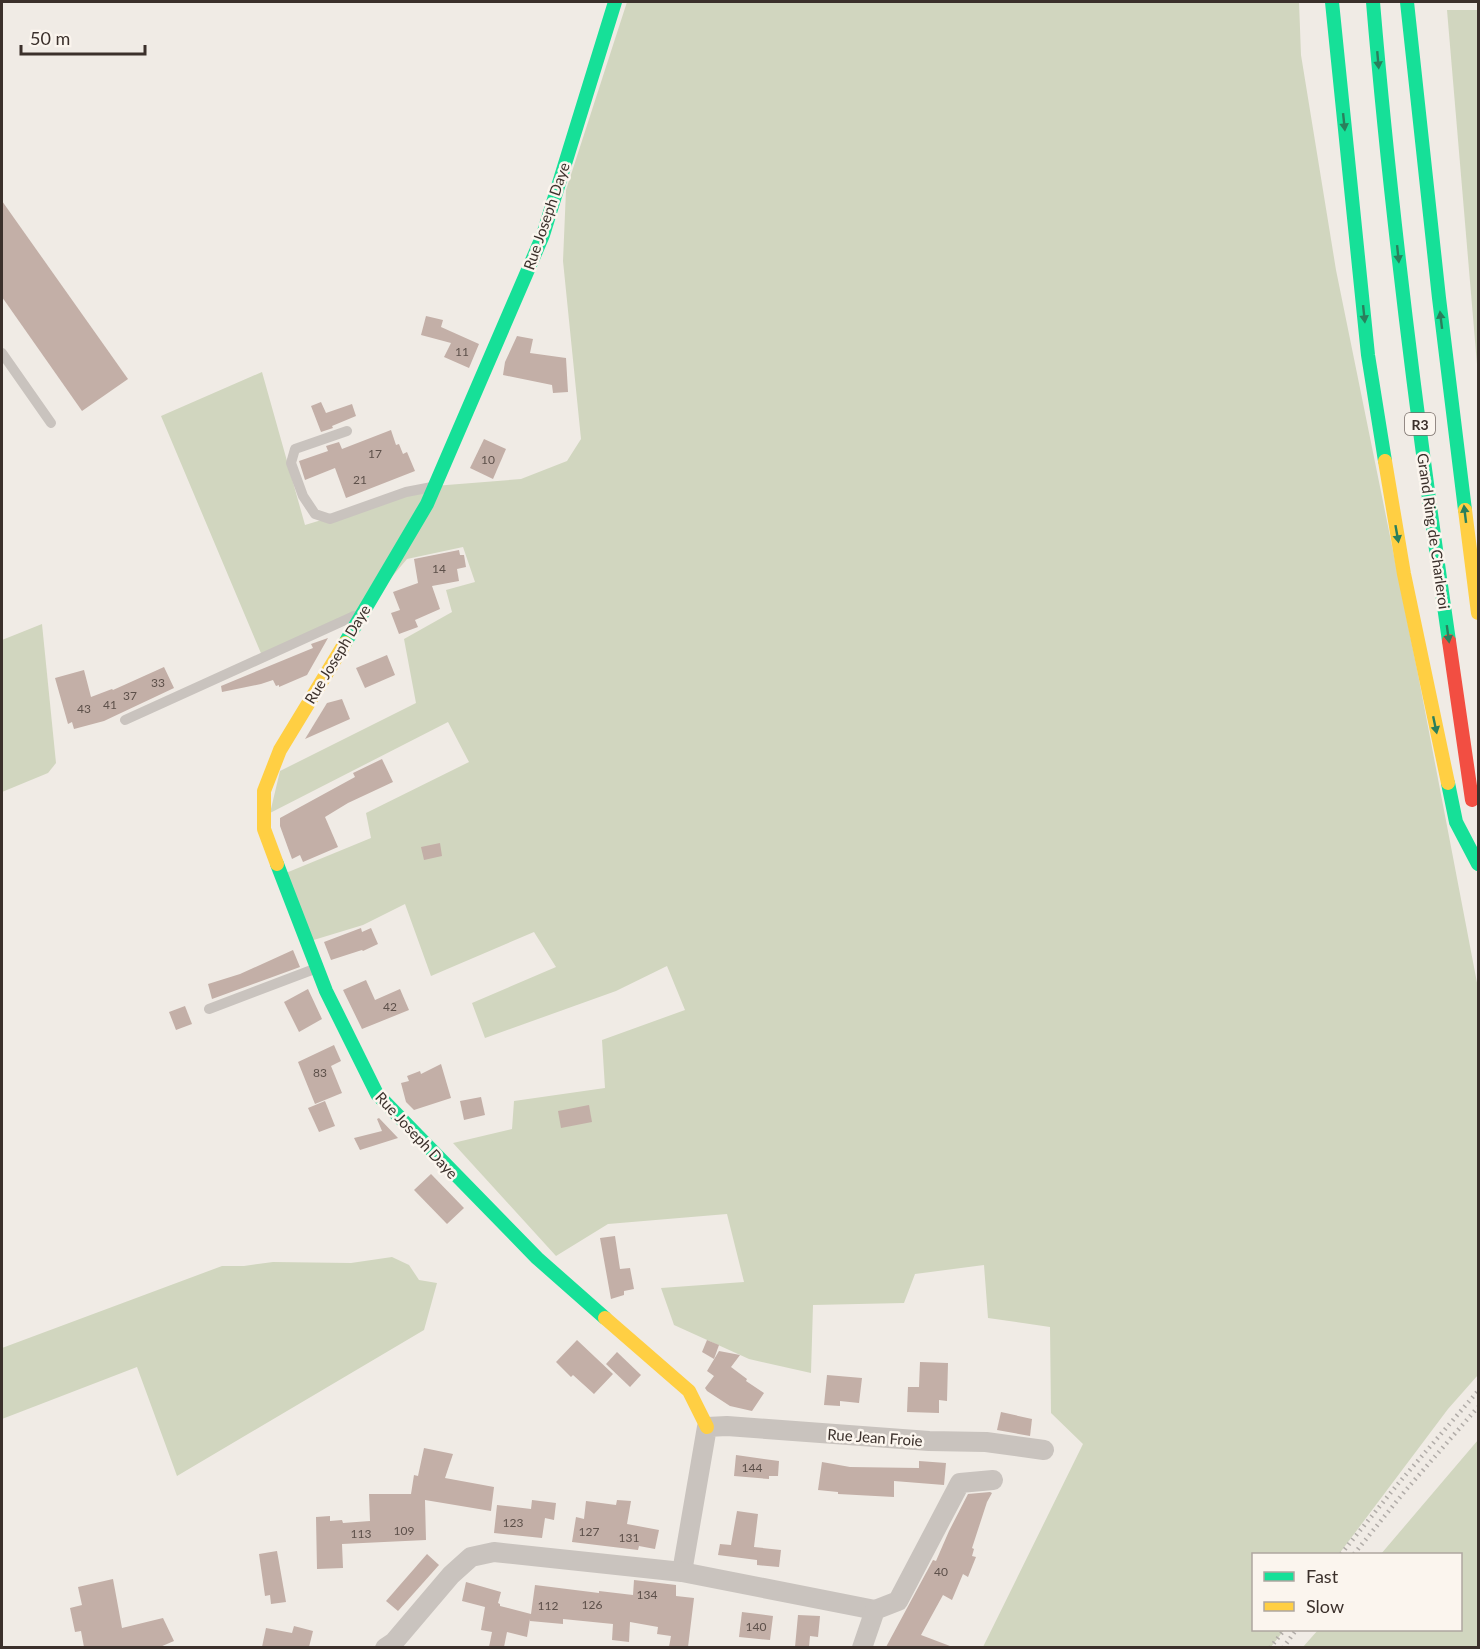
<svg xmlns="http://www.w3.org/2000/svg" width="1480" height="1649" font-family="Lato,sans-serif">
	<rect width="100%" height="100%" fill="#f0ebe5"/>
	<g fill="#d1d6bf">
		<path d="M627,2H1299L1301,55L1336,270L1417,669L1478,988V1375L1448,1409L1339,1554H1254V1630H1284L1271,1647H983L1083,1444L1051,1413L1050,1327L988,1318L984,1265L915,1274L904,1303L813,1305L811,1373L749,1359L674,1325L661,1288L744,1282L727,1214L608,1224L556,1256L453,1143L512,1129L514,1101L605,1088L602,1040L685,1010L667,966L616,991L485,1038L472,1003L556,967L534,932L431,976L405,904L363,925L307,942L281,875L371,838L366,813L469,762L448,722L270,813L280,771L416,703L404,639L452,612L446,590L475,582L463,547L407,559L362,612L263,658L161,416L262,372L305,525L434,486L521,479L567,461L581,439L563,261L566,190Z"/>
		<path d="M1447,10H1478V376Z"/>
		<path d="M42,624L56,763L48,773L2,792V640Z"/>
		<path d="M392,1257L409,1265L419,1280L437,1283L424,1330L177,1476L137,1367L2,1419V1348L222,1266H244L273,1262L351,1263Z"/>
		<path d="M1478,1440V1647H1303L1318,1630H1460V1554H1381Z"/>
	</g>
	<g fill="#c3afa7">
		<path d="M2,201L128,379L82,411L2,297Z"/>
		<path d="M426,316L443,320L441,327L479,344L469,368L444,357L451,343L421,335Z"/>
		<path d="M517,336L533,339L530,353L566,358L568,392L553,393L552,385L503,375L505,362Z"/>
		<path d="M321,402L326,413L352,404L356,416L332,426L333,428L321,432L311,406Z"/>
		<path d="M391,430L396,445L399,444L403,454L407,452L415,471L346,498L335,468L305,480L299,461L328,451L326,446L339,442L342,449Z"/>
		<path d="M484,439L506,449L493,479L470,468Z"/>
		<path d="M459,550L460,555H464L466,567L457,569L459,581L432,586L440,609L415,620L418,627L399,634L391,613L400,610L393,592L418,583L414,559Z"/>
		<path d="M328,638L307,675L279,687V685L276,686L273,680L261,684L222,692L221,686L313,648L311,644Z"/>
		<path d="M387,655L395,675L365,688L356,668Z"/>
		<path d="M164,667L174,688L104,721L74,729L72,722L68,724L55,678L84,670L91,697L112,689L113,690Z"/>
		<path d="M342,699L350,719L305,739L327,703Z"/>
		<path d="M382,759L393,782L348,803L325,817L338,847L303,862L300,855L292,859L280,826V818L355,777L353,773Z"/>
		<path d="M440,843L442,856L424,860L421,847Z"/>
		<path d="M361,928L362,932L371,928L378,944L363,951L362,950L331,960L324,942Z"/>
		<path d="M293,950L300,967L212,999L208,984L240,974Z"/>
		<path d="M366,980L375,1000L400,989L409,1010L362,1029L343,990Z"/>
		<path d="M308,989L322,1019L299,1032L284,1002Z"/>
		<path d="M185,1006L192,1024L176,1030L169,1012Z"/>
		<path d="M334,1045L341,1061L331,1066L342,1093L315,1104L298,1062Z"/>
		<path d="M441,1064L451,1098L414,1110L406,1102L401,1083L409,1081L407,1076L420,1071L421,1074Z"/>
		<path d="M481,1097L485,1115L464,1120L460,1101Z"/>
		<path d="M325,1101L335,1126L319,1132L308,1108Z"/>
		<path d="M589,1105L592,1122L561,1128L558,1111Z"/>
		<path d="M379,1118L398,1138L360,1150L354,1138L382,1131L377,1119Z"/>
		<path d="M431,1174L464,1208L447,1224L414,1190Z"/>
		<path d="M615,1236L620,1269L630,1268L634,1289L624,1291V1295L611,1299L600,1238Z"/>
		<path d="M577,1340L613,1374L594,1394L573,1375L571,1377L556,1362Z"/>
		<path d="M707,1340L719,1345L714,1359L702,1352Z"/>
		<path d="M719,1351L740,1355L731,1367L747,1379L746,1381L764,1393L752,1411L730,1406L707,1391L705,1388L714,1376L707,1371Z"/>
		<path d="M617,1352L641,1375L630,1387L606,1364Z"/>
		<path d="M920,1362L948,1363L947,1401L939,1400V1413L907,1412L908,1387H919Z"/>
		<path d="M827,1375L862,1378L859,1403L840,1401V1406L824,1405Z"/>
		<path d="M1001,1412L1032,1419L1030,1436L997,1430Z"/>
		<path d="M424,1448L453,1454L445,1478L494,1487L491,1511L425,1500L426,1540L342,1544L343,1568L317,1569L316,1517L330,1516V1521L342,1520L343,1523L370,1521L369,1494H411L414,1475L418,1476Z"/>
		<path d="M736,1455L779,1461L778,1476H769V1479L734,1476Z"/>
		<path d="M919,1461L946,1463L944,1485L894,1481V1497L838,1494V1492L818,1490L822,1462L850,1467L919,1468Z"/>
		<path d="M990,1492L992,1493L987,1502L972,1548L974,1549L972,1556L976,1557L968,1577L963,1574L952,1600L943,1595L921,1635L950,1646V1647H886L933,1560L936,1561L949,1531L968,1494Z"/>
		<path d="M532,1500L556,1503L554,1520L545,1518L542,1538L494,1533L497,1505L531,1509Z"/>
		<path d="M617,1500L631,1501L627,1524L659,1530L655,1549L639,1546L638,1550L572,1542L576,1517L584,1519L586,1501L616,1505Z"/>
		<path d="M737,1511L758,1514L754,1547L781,1550L779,1567L757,1565V1560L718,1555L720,1544L731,1545Z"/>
		<path d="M277,1551L286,1602L271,1604L270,1595L265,1596L259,1554Z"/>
		<path d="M427,1554L439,1565L398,1611L386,1601Z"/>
		<path d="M113,1579L122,1628L163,1618L174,1641L160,1647H84L81,1631L75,1632L70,1608L82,1605L78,1587Z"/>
		<path d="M634,1580L676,1585V1596L694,1598L688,1647H669L671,1636L657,1634L658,1627L630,1622L629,1642L612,1640L613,1624L563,1619V1624L530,1621V1619L527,1637L507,1632L504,1647H489L492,1632L481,1630L485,1607L462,1601L466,1582L501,1592L498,1603L500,1604V1606L531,1614L535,1585L599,1593V1591L633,1595Z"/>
		<path d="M742,1612L773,1616L770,1640L739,1637Z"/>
		<path d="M798,1615L820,1616L818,1637L810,1636L809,1647H795Z"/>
		<path d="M294,1626L313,1631L309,1647H262L266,1628L292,1633Z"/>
	</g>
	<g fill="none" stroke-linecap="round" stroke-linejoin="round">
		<g stroke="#c9c3be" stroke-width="10">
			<path d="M2,353L51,423"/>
			<path d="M347,431L295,449L291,463L303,496L315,514L330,519L406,492L432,487"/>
			<path d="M125,720L354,616"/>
			<path d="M209,1009L317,968"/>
		</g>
		<g stroke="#c9c3be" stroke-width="20">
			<path d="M682,1572L707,1427L727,1426L929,1441L986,1442L1044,1450"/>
			<path d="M385,1648L394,1642L451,1575L471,1557L494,1552L682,1572L875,1610"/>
			<path d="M862,1648L875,1610L898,1601L960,1483L993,1480"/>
		</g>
		<g stroke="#16e098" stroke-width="14">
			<path d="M1332,2L1368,355L1385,461"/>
			<path d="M1373,2C1391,216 1418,428 1449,641"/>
			<path d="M1407,2L1439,298L1465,510"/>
			<path d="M345,643L427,504L543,235L615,2"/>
			<path d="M1448,783L1456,822L1478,864"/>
			<path d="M277,864L326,991L377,1094L537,1258L605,1318"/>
		</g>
		<g stroke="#ffcf43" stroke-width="14">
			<path d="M1385,461L1404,574L1448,783"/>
			<path d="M1465,510L1478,613"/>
			<path d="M277,864L264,829V791L280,750L345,643"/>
			<path d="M605,1318L689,1391L707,1427"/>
		</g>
		<path stroke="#f24e42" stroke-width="14" d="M1449,641L1472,800"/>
		<g stroke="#b1aca8" stroke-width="4.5" stroke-dasharray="1.5 4.5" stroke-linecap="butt">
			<path d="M1341,1554L1397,1485L1478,1391"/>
			<path d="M1354,1554L1405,1491L1478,1407"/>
			<path d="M1270,1648L1284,1630"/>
			<path d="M1283,1648L1296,1630"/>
		</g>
	</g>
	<defs><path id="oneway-solid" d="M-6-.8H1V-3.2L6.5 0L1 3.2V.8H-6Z" transform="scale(1.5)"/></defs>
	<g fill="#2a7f5c">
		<use href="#oneway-solid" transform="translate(1378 60) rotate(85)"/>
		<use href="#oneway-solid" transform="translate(1344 122) rotate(84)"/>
		<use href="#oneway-solid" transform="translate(1398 254) rotate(84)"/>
		<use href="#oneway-solid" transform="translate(1364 314) rotate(84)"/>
		<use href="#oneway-solid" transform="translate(1441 320) rotate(-97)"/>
		<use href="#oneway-solid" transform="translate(1465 514) rotate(-97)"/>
		<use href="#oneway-solid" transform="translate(1397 534) rotate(80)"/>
		<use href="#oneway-solid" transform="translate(1448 634) rotate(82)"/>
		<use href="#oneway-solid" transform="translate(1435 725) rotate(78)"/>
	</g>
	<g text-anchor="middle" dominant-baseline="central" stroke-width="5" stroke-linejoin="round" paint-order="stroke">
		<g font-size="12" fill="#5d504a">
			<text x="462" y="351">11</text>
			<text x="375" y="453">17</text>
			<text x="488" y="459">10</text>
			<text x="360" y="479">21</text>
			<text x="439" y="568">14</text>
			<text x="158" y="682">33</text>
			<text x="130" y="695">37</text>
			<text x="110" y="704">41</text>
			<text x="84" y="708">43</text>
			<text x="390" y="1006">42</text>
			<text x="320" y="1072">83</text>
			<text x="752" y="1467">144</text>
			<text x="513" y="1522">123</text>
			<text x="404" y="1530">109</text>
			<text x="589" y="1531">127</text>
			<text x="361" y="1533">113</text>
			<text x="629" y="1537">131</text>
			<text x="941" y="1571">40</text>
			<text x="647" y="1594">134</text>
			<text x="592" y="1604">126</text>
			<text x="548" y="1605">112</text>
			<text x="756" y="1626">140</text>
		</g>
		<rect fill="#fbf5ee" stroke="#756b66" stroke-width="1.5" x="1405" y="413" width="30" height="22" rx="4.5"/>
		<g font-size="14" font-weight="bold" fill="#3b302b">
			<text x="1420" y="424">R3</text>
		</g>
		<g font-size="15" fill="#3b302b" stroke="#fbf5ee">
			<text transform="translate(546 216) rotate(-71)">Rue Joseph Daye</text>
			<text transform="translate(1434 531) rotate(82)">Grand Ring de Charleroi</text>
			<text transform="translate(337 654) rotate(-59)">Rue Joseph Daye</text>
			<text transform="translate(417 1135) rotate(47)">Rue Joseph Daye</text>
			<text transform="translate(875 1437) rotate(4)">Rue Jean Froie</text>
		</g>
	</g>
	<rect width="1480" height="1649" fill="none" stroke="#3b302b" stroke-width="6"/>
	<rect x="1252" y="1553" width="210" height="78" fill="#fbf5ee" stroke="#aea6a0" stroke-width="1.5"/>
	<rect x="1264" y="1572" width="30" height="9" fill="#16e098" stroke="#aea6a0" stroke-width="1.5"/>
	<text x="1306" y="1583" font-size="18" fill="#3b302b">Fast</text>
	<rect x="1264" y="1602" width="30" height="9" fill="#ffcf43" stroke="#aea6a0" stroke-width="1.5"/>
	<text x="1306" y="1613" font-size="18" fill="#3b302b">Slow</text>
	<path d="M21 45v9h124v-9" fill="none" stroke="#3b302b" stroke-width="3"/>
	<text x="30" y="45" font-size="18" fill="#3b302b" stroke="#fbf5ee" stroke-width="4.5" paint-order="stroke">50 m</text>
</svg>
